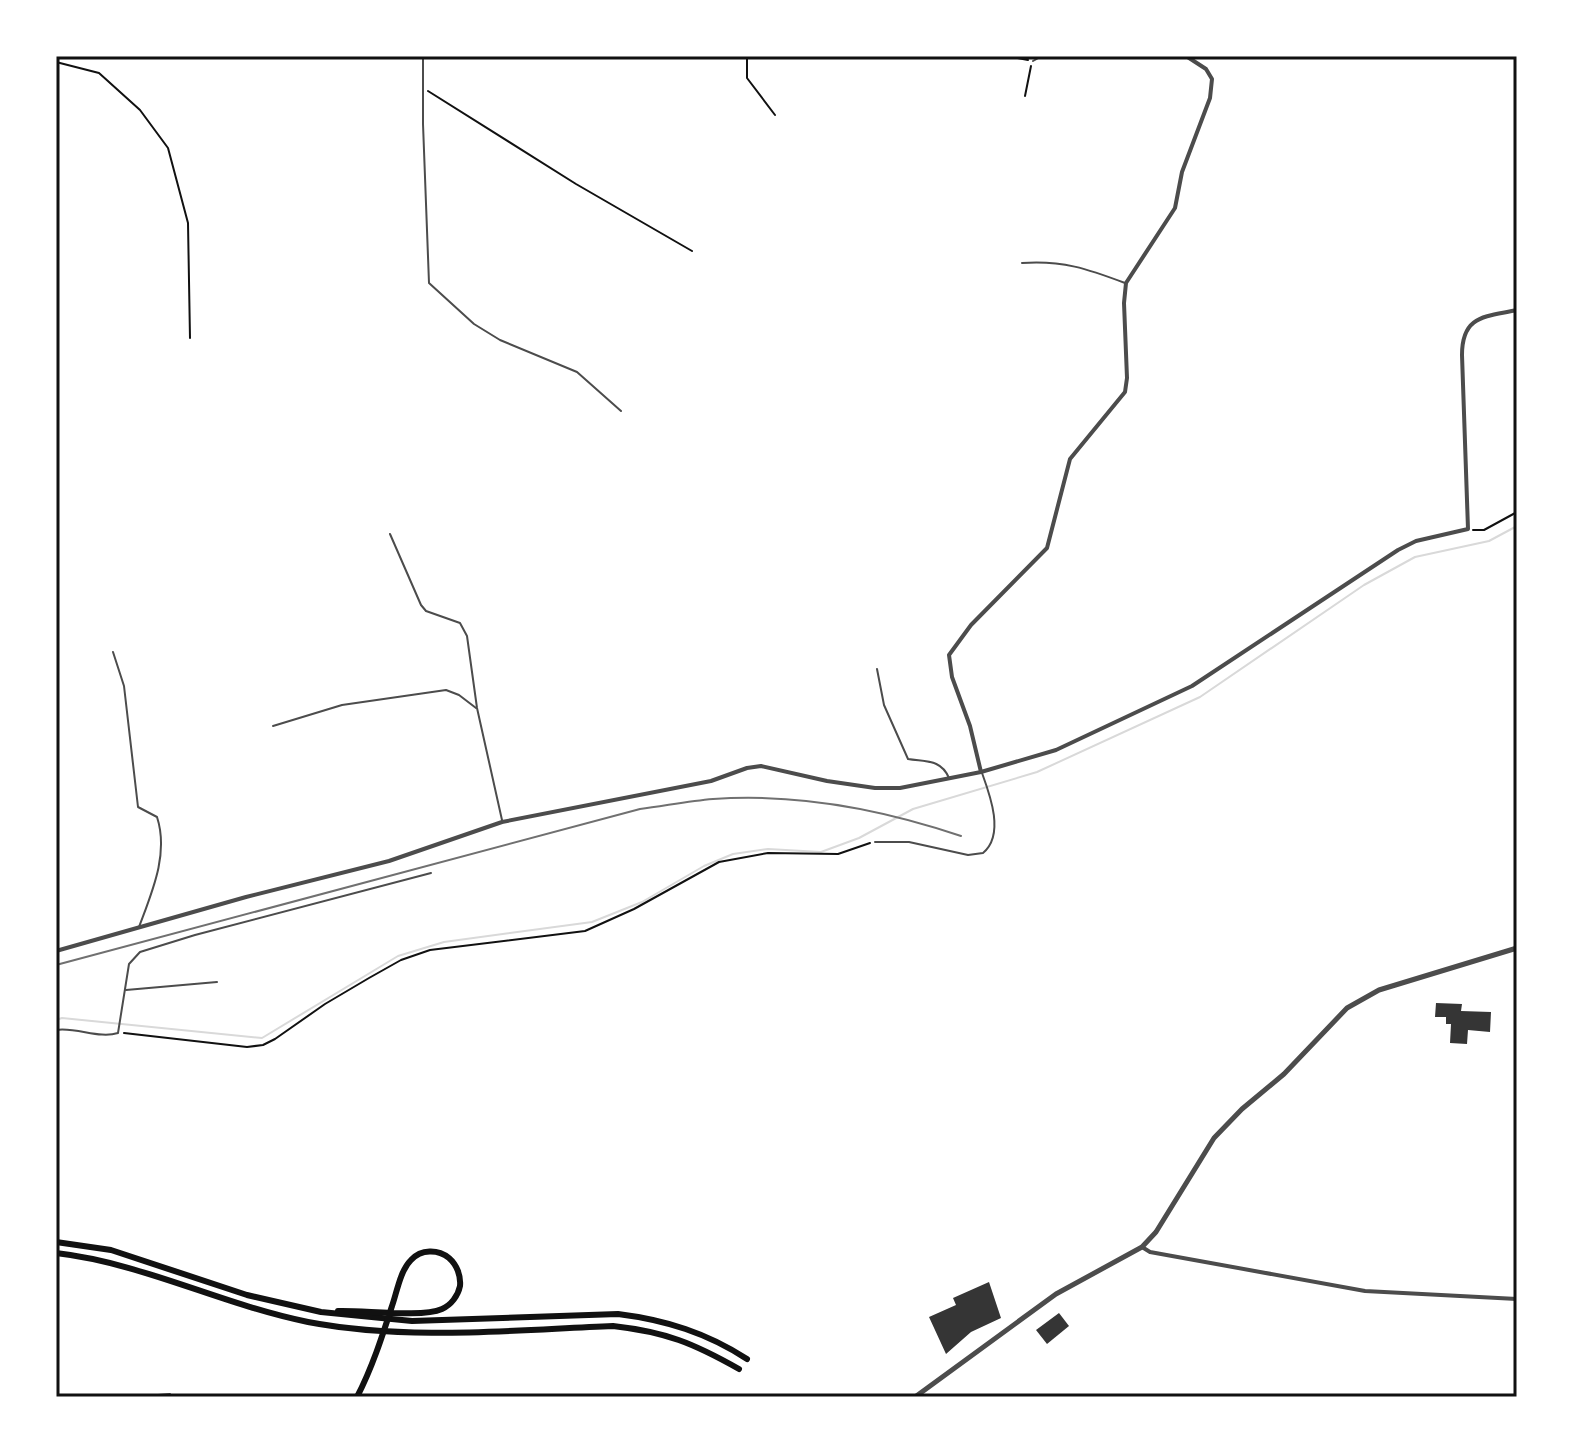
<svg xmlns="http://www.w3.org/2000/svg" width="1573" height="1453" font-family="'PT Sans',sans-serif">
	<rect width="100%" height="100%" fill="#fff"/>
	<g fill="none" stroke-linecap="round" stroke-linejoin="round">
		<path stroke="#d9d9d9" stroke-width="2" d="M56,1020L62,1018L262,1038L398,956L444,942L592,922L642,902L704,866L733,854L768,849L821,852L859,838L913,809L1037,772L1200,697L1364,585L1415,557L1489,541L1517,526"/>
	</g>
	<g fill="#353535">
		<path d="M1436,1003L1462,1004L1461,1011L1491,1012L1490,1032L1468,1030L1467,1044L1450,1043L1451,1024H1446V1017H1435Z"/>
		<path d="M989,1282L1001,1318L971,1332L946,1354L929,1317L956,1305L953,1298Z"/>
		<path d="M1059,1313L1069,1326L1047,1344L1036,1330Z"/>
	</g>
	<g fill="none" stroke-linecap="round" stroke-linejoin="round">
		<g stroke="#111" stroke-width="2">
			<path d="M747,56V78L775,115"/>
			<path d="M1007,56L1028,60"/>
			<path d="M56,62L99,73L140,110L168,148L188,223L190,338"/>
			<path d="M428,91L576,184L692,251"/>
			<path d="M1025,96L1031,66"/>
			<path d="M1473,530H1484L1517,512"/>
			<path d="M124,1033L247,1047L263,1045L275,1039L325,1004L369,978L401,960L430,950L585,931L634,909L719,862L768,853L838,854L870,843"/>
		</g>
		<g stroke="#4c4c4c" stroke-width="2">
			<path d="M423,56V124L429,283L474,324L500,340L577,372L621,411"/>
			<path d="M1135,56H1139"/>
			<path d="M1033,61L1042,56"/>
			<path d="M1022,263C1062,260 1088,269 1125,283"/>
			<path d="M390,534L421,605L426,611L460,623L467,636L477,708L502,820"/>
			<path d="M113,652L124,686L138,807L157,817C169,854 152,892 139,927"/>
			<path d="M877,669L884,705L908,759C926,762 941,759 949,778"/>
			<path d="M273,726L342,705L446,690L459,695L476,708"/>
			<path d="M875,842H909L968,855L983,853C1005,835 990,795 982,773"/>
			<path d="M126,990L217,982"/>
			<path d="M56,1030C77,1027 99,1039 118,1033L129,964L140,952L195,935L431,873"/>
			<path d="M134,1397L170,1394"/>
		</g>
		<g stroke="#4c4c4c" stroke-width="4">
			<path d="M981,772L1056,750L1192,686L1398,550L1416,541L1468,529L1462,355C1462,315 1485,317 1517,310"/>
			<path d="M56,951L246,897L389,861L502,822L711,781L747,768L761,766L827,781L875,788H900L981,772L970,726L952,677L949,655L971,625L1047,548L1070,459L1125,392L1127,378L1124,303L1126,283L1175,208L1182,172L1210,98L1212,79L1206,69L1186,56"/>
			<path d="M1142,1247L1150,1252L1365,1291L1517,1299"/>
		</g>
		<path stroke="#4c4c4c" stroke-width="5" d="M915,1397L1056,1294L1142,1247L1156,1232L1214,1138L1242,1109L1284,1074L1347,1008L1379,990L1517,948"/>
		<g stroke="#111" stroke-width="6">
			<path d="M56,1242L111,1250L247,1295L321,1312L412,1321L618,1314C666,1320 707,1333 747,1359"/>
			<path d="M56,1253C143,1263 223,1305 308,1322C408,1341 512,1330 613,1326C666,1332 693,1343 739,1369"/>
			<path d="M338,1311C364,1310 421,1318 442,1309C451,1305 458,1296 460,1286C461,1276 457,1265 449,1258C438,1249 421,1249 411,1260C400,1271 397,1292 392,1306C382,1337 372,1368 357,1397"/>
		</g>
		<path stroke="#707070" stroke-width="2" d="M56,965L640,809C664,806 689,801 713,799C798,793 881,809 961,836"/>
	</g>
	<rect width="1573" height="1453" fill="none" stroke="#ffffff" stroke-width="116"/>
	<rect x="58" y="58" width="1457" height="1337" fill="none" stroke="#111" stroke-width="3"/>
</svg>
